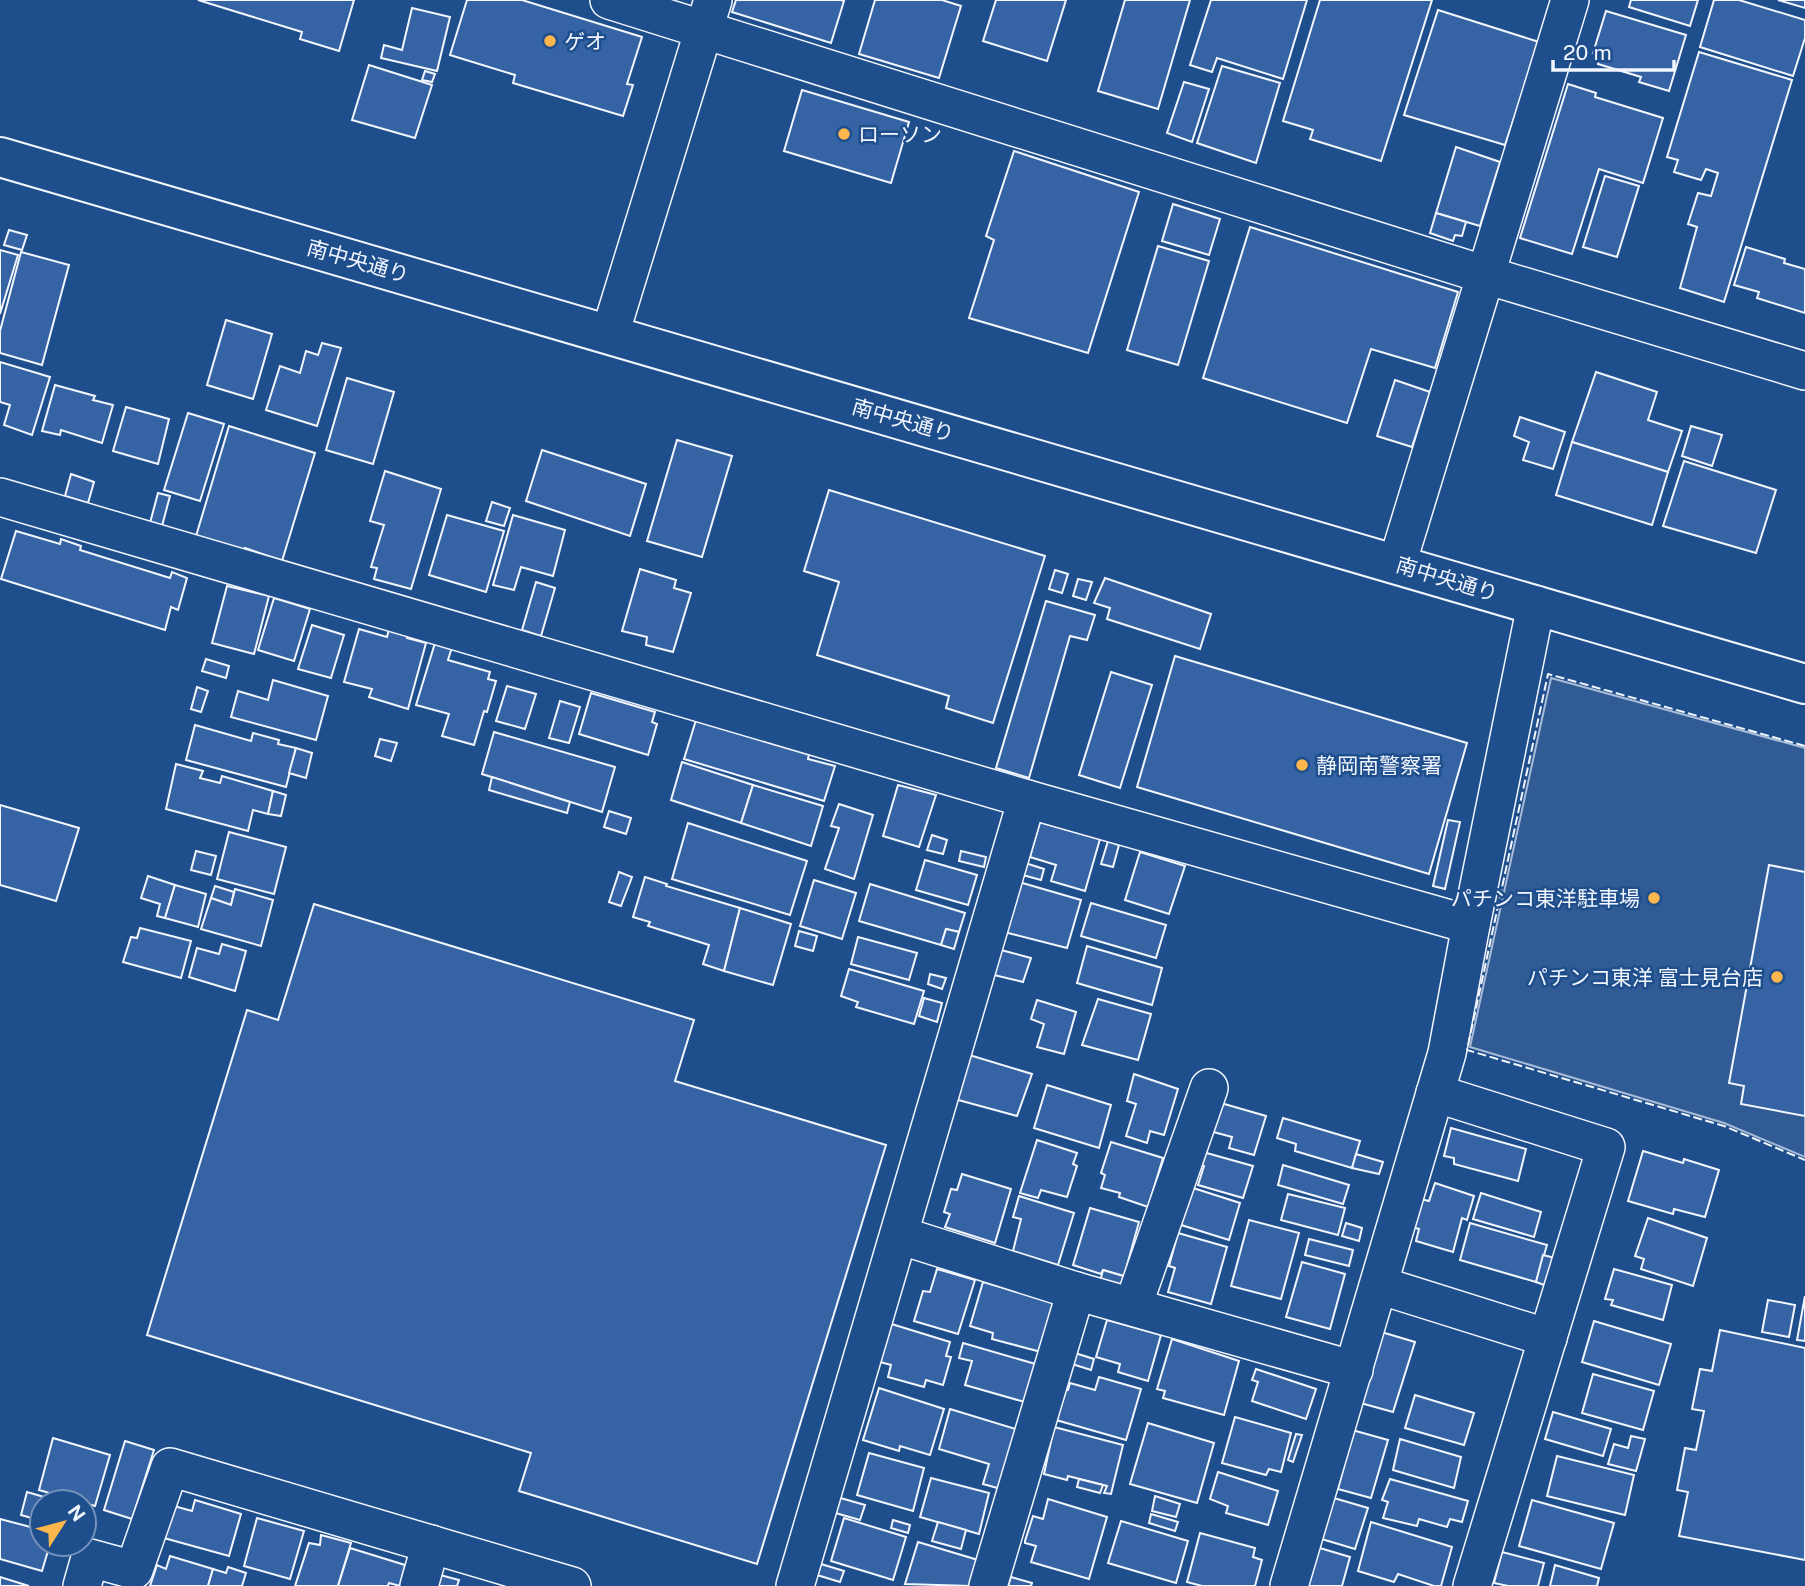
<svg xmlns="http://www.w3.org/2000/svg" width="1805" height="1586" font-family="'Public Sans','Noto Sans JP',sans-serif">
	<rect width="100%" height="100%" fill="#1f4e8c"/>
	<path fill="#305b95" stroke="#a8bbd7" stroke-width="2" d="M1551,678L1805,748V1157L1724,1123L1470,1047Z"/>
	<g fill="#3563a3" stroke="#f2f6ff" stroke-width="2">
		<path d="M198,0H354L339,51L300,39L302,32Z"/>
		<path d="M467,0H522L642,37L627,84L633,85L623,116L513,83L515,75L450,55Z"/>
		<path d="M736,0H841L844,1L831,43L732,12Z"/>
		<path d="M875,0H942L961,6L939,78L859,54Z"/>
		<path d="M996,0H1066L1047,61L983,41Z"/>
		<path d="M1125,0H1190L1158,109L1098,91Z"/>
		<path d="M1211,0H1307L1283,79L1217,58L1212,72L1190,65Z"/>
		<path d="M1320,0H1432L1381,161L1310,139L1313,130L1283,121Z"/>
		<path d="M1631,0H1698L1690,26L1629,7Z"/>
		<path d="M1714,0H1739L1805,20V38L1793,76L1700,47Z"/>
		<path d="M1778,0H1805V8Z"/>
		<path d="M412,8L450,17L437,71L381,58L384,45L402,50Z"/>
		<path d="M1438,10L1539,42L1505,145L1404,115Z"/>
		<path d="M1606,11L1686,35L1669,91L1639,82L1641,77L1598,64L1600,55L1593,53Z"/>
		<path d="M1699,52L1792,80L1724,302L1680,288L1697,227L1688,224L1698,193L1711,196L1718,173L1706,169L1701,180L1674,172L1678,160L1667,157Z"/>
		<path d="M369,65L432,85L415,138L352,120Z"/>
		<path d="M1222,66L1280,83L1256,163L1197,143Z"/>
		<path d="M425,71L435,74L432,82L422,80Z"/>
		<path d="M1184,82L1209,89L1192,142L1167,133Z"/>
		<path d="M1568,84L1596,93L1595,97L1663,118L1643,183L1599,169L1572,254L1520,238Z"/>
		<path d="M802,90L909,122L891,183L784,151Z"/>
		<path d="M1456,147L1500,162L1480,226L1436,213Z"/>
		<path d="M1014,151L1139,192L1088,353L969,318L994,240L986,236Z"/>
		<path d="M1605,176L1639,186L1617,257L1583,247Z"/>
		<path d="M1173,204L1220,219L1209,255L1162,241Z"/>
		<path d="M1436,213L1466,222L1462,236L1455,235L1453,241L1430,233Z"/>
		<path d="M1250,227L1458,292L1435,368L1371,349L1347,423L1203,378Z"/>
		<path d="M9,230L27,235L22,250L4,245Z"/>
		<path d="M1158,246L1209,261L1178,365L1127,350Z"/>
		<path d="M1746,247L1785,259L1784,263L1805,269V313L1757,298L1759,292L1734,285Z"/>
		<path d="M0,250L18,255L0,314Z"/>
		<path d="M21,252L69,265L42,365L0,353V331Z"/>
		<path d="M226,320L272,334L253,399L207,385Z"/>
		<path d="M322,343L341,348L317,426L266,410L280,366L300,373L306,351L318,355Z"/>
		<path d="M0,362L50,377L32,435L4,425L10,405L0,402Z"/>
		<path d="M1596,372L1657,392L1648,420L1682,431L1668,472L1572,442Z"/>
		<path d="M347,378L394,392L373,464L326,450Z"/>
		<path d="M1395,380L1430,392L1412,447L1377,436Z"/>
		<path d="M55,385L95,396L93,400L113,405L102,443L61,430L60,435L42,431Z"/>
		<path d="M126,407L169,419L158,464L113,451Z"/>
		<path d="M188,413L224,424L200,501L164,490Z"/>
		<path d="M1520,417L1565,432L1553,469L1523,460L1529,442L1514,436Z"/>
		<path d="M229,426L315,453L282,561L245,548L242,551L196,536Z"/>
		<path d="M1691,426L1722,435L1712,466L1682,456Z"/>
		<path d="M677,440L732,456L702,557L647,541Z"/>
		<path d="M1572,442L1668,472L1652,525L1556,495Z"/>
		<path d="M542,450L646,484L630,536L526,501Z"/>
		<path d="M1684,461L1776,490L1756,553L1663,526Z"/>
		<path d="M385,471L441,489L411,589L374,579L377,568L371,567L384,525L370,521Z"/>
		<path d="M71,474L94,482L88,503L65,496Z"/>
		<path d="M829,490L1045,556L993,723L946,708L949,696L817,655L839,582L804,571Z"/>
		<path d="M158,493L170,496L162,526L150,523Z"/>
		<path d="M492,502L510,508L504,526L486,521Z"/>
		<path d="M447,515L504,531L486,592L429,575Z"/>
		<path d="M513,515L565,530L553,576L521,567L514,590L493,585Z"/>
		<path d="M16,531L60,544L61,539L81,546L80,550L170,578L172,572L187,578L178,610L171,607L165,630L1,579Z"/>
		<path d="M640,569L676,580L674,588L691,593L673,652L646,645L647,637L622,631Z"/>
		<path d="M1055,570L1068,574L1062,593L1049,589Z"/>
		<path d="M1105,578L1211,614L1200,649L1107,619L1110,608L1094,603Z"/>
		<path d="M1078,579L1092,582L1086,600L1073,596Z"/>
		<path d="M536,582L555,588L541,636L522,630Z"/>
		<path d="M227,586L269,596L254,654L212,643Z"/>
		<path d="M274,598L310,609L294,661L258,650Z"/>
		<path d="M1046,601L1095,615L1087,640L1070,636L1029,778L996,768Z"/>
		<path d="M312,625L344,635L331,678L298,669Z"/>
		<path d="M359,629L387,637L389,629L408,634L407,638L426,643L408,709L369,697L372,689L344,682Z"/>
		<path d="M435,643L452,647L448,660L490,672L488,679L496,681L487,712L484,711L474,745L442,736L449,714L416,705Z"/>
		<path d="M1175,656L1467,743L1429,874L1137,787Z"/>
		<path d="M206,659L229,666L226,678L202,671Z"/>
		<path d="M1111,672L1152,685L1120,788L1079,775Z"/>
		<path d="M273,680L328,696L316,740L231,717L238,691L268,700Z"/>
		<path d="M507,686L536,694L525,729L496,721Z"/>
		<path d="M197,687L208,691L201,712L191,709Z"/>
		<path d="M591,693L655,712L652,722L657,724L648,755L579,734Z"/>
		<path d="M560,701L580,707L569,743L549,738Z"/>
		<path d="M696,720L809,754L808,759L835,766L824,801L684,759Z"/>
		<path d="M195,725L251,741L253,733L279,740L278,744L296,748L286,787L186,760Z"/>
		<path d="M494,732L615,767L602,812L482,774Z"/>
		<path d="M380,739L397,743L391,761L375,756Z"/>
		<path d="M296,748L312,753L306,778L289,773Z"/>
		<path d="M682,762L753,785L741,823L671,800Z"/>
		<path d="M176,764L203,771L200,778L220,783L222,776L273,791L268,814L253,810L248,831L166,809Z"/>
		<path d="M492,777L570,802L567,813L489,790Z"/>
		<path d="M753,785L823,806L811,846L741,823Z"/>
		<path d="M898,785L936,795L919,847L883,836Z"/>
		<path d="M273,791L286,795L281,816L268,814Z"/>
		<path d="M839,804L873,815L854,879L825,869L839,828L831,826Z"/>
		<path d="M0,805L79,828L56,901L0,885Z"/>
		<path d="M609,811L631,818L626,834L604,827Z"/>
		<path d="M1448,820L1460,822L1445,889L1433,886Z"/>
		<path d="M1040,822L1100,839L1085,891L1051,881L1056,865L1030,857Z"/>
		<path d="M688,823L807,861L790,915L672,879Z"/>
		<path d="M229,832L286,847L274,894L217,879Z"/>
		<path d="M932,835L947,840L943,854L927,850Z"/>
		<path d="M1108,841L1119,845L1113,867L1101,864Z"/>
		<path d="M196,851L216,856L211,875L191,870Z"/>
		<path d="M961,851L986,857L984,867L959,861Z"/>
		<path d="M1140,852L1185,866L1169,914L1125,900Z"/>
		<path d="M925,860L977,875L968,905L916,890Z"/>
		<path d="M1022,862L1044,869L1041,880L1019,874Z"/>
		<path d="M1769,865L1805,872V1116L1741,1104L1744,1086L1729,1083Z"/>
		<path d="M619,872L632,877L621,906L609,902Z"/>
		<path d="M148,876L175,885L165,918L157,916L160,904L141,898Z"/>
		<path d="M645,877L667,884L666,886L740,908L724,971L703,964L709,945L648,926L650,922L633,917Z"/>
		<path d="M814,880L856,893L842,939L800,926Z"/>
		<path d="M1019,882L1081,900L1067,948L1004,932Z"/>
		<path d="M870,884L965,913L959,932L946,929L941,945L859,921Z"/>
		<path d="M175,885L206,894L198,927L165,918Z"/>
		<path d="M215,886L234,892L231,905L211,898Z"/>
		<path d="M235,889L273,900L261,946L201,929L211,898L231,905Z"/>
		<path d="M1091,903L1166,925L1156,958L1081,936Z"/>
		<path d="M314,904L694,1020L675,1081L886,1145L757,1564L519,1491L531,1453L147,1335L247,1010L278,1020Z"/>
		<path d="M740,908L791,924L773,985L724,971Z"/>
		<path d="M140,928L191,941L181,978L123,962L131,937L137,938Z"/>
		<path d="M946,929L959,932L954,949L941,945Z"/>
		<path d="M799,931L817,936L813,951L795,946Z"/>
		<path d="M858,937L917,953L909,980L851,964Z"/>
		<path d="M222,944L246,951L235,991L189,977L197,948L219,954Z"/>
		<path d="M1087,946L1162,968L1152,1005L1077,983Z"/>
		<path d="M1001,950L1031,958L1023,982L994,975Z"/>
		<path d="M849,969L924,991L914,1024L856,1007L858,1002L841,996Z"/>
		<path d="M930,974L946,978L942,989L928,984Z"/>
		<path d="M924,998L942,1003L937,1022L919,1016Z"/>
		<path d="M1098,999L1151,1014L1138,1060L1082,1045Z"/>
		<path d="M1037,1000L1076,1012L1064,1054L1037,1047L1044,1024L1031,1019Z"/>
		<path d="M966,1054L1032,1074L1017,1116L951,1098Z"/>
		<path d="M1134,1074L1178,1089L1164,1135L1150,1131L1147,1143L1126,1136L1136,1104L1127,1101Z"/>
		<path d="M1047,1085L1111,1105L1099,1148L1034,1128Z"/>
		<path d="M1214,1101L1266,1116L1254,1155L1229,1148L1232,1137L1206,1130Z"/>
		<path d="M1283,1118L1360,1141L1352,1168L1295,1151L1296,1144L1277,1138Z"/>
		<path d="M1451,1128L1526,1149L1518,1181L1454,1164V1158L1444,1156Z"/>
		<path d="M1037,1140L1077,1153L1073,1164L1077,1166L1067,1197L1041,1190L1038,1198L1020,1193Z"/>
		<path d="M1111,1142L1163,1158L1148,1207L1119,1197L1120,1193L1101,1188L1105,1175L1101,1173Z"/>
		<path d="M1643,1151L1683,1163L1684,1159L1719,1170L1705,1217L1674,1209L1673,1214L1628,1201Z"/>
		<path d="M1203,1152L1253,1166L1243,1198L1198,1185L1204,1166L1199,1164Z"/>
		<path d="M1356,1154L1383,1162L1379,1174L1352,1168Z"/>
		<path d="M1283,1165L1349,1185L1343,1204L1278,1185Z"/>
		<path d="M962,1174L1011,1189L995,1243L945,1227L950,1214L944,1212L951,1189L957,1190Z"/>
		<path d="M1435,1183L1474,1196L1467,1220L1462,1218L1453,1252L1416,1241L1419,1229L1412,1227L1420,1199L1429,1201Z"/>
		<path d="M1190,1187L1240,1203L1229,1240L1178,1224Z"/>
		<path d="M1481,1193L1541,1212L1534,1237L1473,1219Z"/>
		<path d="M1288,1194L1345,1208L1338,1235L1281,1220Z"/>
		<path d="M1019,1196L1074,1213L1058,1265L1013,1251L1021,1219L1013,1217Z"/>
		<path d="M1090,1208L1139,1222L1124,1276L1103,1270L1101,1274L1073,1265Z"/>
		<path d="M1648,1218L1707,1238L1693,1286L1641,1269L1644,1259L1635,1256Z"/>
		<path d="M1249,1220L1299,1233L1281,1299L1231,1286Z"/>
		<path d="M1346,1223L1362,1228L1359,1241L1342,1236Z"/>
		<path d="M1470,1223L1547,1245L1536,1282L1460,1260Z"/>
		<path d="M1178,1233L1227,1247L1211,1304L1168,1292L1175,1268L1169,1266Z"/>
		<path d="M1309,1239L1353,1250L1349,1266L1305,1255Z"/>
		<path d="M1543,1255L1555,1258L1547,1286L1536,1282Z"/>
		<path d="M1302,1262L1345,1274L1330,1329L1286,1317Z"/>
		<path d="M937,1269L975,1280L958,1334L914,1321L923,1291L930,1292Z"/>
		<path d="M1614,1269L1672,1285L1663,1320L1611,1305L1613,1300L1605,1299Z"/>
		<path d="M1103,1270L1130,1278L1127,1290L1100,1282Z"/>
		<path d="M983,1282L1056,1303L1041,1352L992,1339L993,1333L970,1326Z"/>
		<path d="M1805,1296V1341L1797,1340Z"/>
		<path d="M1768,1300L1795,1305L1789,1337L1762,1332Z"/>
		<path d="M1107,1320L1161,1335L1148,1381L1118,1372L1120,1364L1096,1357Z"/>
		<path d="M1594,1321L1671,1344L1659,1385L1582,1362Z"/>
		<path d="M885,1322L950,1342L946,1356L951,1357L943,1385L926,1380L924,1387L888,1377L891,1365L873,1360Z"/>
		<path d="M1720,1330L1805,1348V1560L1679,1536L1688,1492L1677,1490L1685,1448L1696,1450L1704,1411L1692,1409L1700,1369L1712,1371Z"/>
		<path d="M1378,1331L1415,1342L1393,1412L1357,1402Z"/>
		<path d="M1172,1339L1239,1361L1224,1415L1163,1398L1165,1391L1157,1389Z"/>
		<path d="M963,1343L1039,1365L1028,1403L965,1385L972,1361L959,1358Z"/>
		<path d="M1075,1353L1094,1359L1091,1370L1072,1364Z"/>
		<path d="M1256,1369L1316,1389L1306,1419L1252,1401L1258,1382L1252,1380Z"/>
		<path d="M1593,1374L1654,1391L1643,1430L1582,1413Z"/>
		<path d="M1099,1377L1141,1389L1126,1440L1056,1420L1065,1389L1068,1390L1070,1383L1095,1390Z"/>
		<path d="M879,1388L944,1409L930,1455L900,1446L899,1451L863,1440Z"/>
		<path d="M1415,1395L1474,1413L1464,1445L1405,1428Z"/>
		<path d="M950,1409L1019,1430L1001,1489L983,1484L989,1464L939,1449Z"/>
		<path d="M1553,1412L1611,1429L1603,1456L1545,1439Z"/>
		<path d="M1235,1417L1291,1433L1281,1472L1269,1469L1266,1475L1222,1463Z"/>
		<path d="M1148,1423L1214,1443L1197,1503L1130,1484Z"/>
		<path d="M1054,1427L1123,1445L1111,1494L1104,1493L1107,1486L1068,1476L1067,1480L1044,1474Z"/>
		<path d="M1345,1428L1388,1440L1371,1498L1338,1489L1344,1466L1335,1464Z"/>
		<path d="M1296,1434L1302,1435L1293,1462L1288,1460Z"/>
		<path d="M1631,1436L1645,1439L1636,1471L1608,1464L1614,1444L1628,1448Z"/>
		<path d="M53,1438L110,1455L95,1506L39,1490Z"/>
		<path d="M1400,1439L1461,1457L1454,1488L1393,1470Z"/>
		<path d="M125,1441L154,1450L132,1519L104,1510Z"/>
		<path d="M869,1453L924,1468L913,1511L857,1495Z"/>
		<path d="M1557,1456L1634,1475L1625,1515L1547,1496Z"/>
		<path d="M1218,1472L1278,1491L1268,1525L1226,1513L1228,1506L1210,1499Z"/>
		<path d="M931,1478L989,1493L979,1534L920,1517Z"/>
		<path d="M1079,1479L1103,1485L1100,1493L1077,1487Z"/>
		<path d="M1390,1479L1468,1501L1462,1522L1450,1519L1447,1527L1419,1519L1417,1526L1383,1518L1388,1502L1382,1500Z"/>
		<path d="M27,1492L58,1501L42,1502V1521L21,1515Z"/>
		<path d="M1155,1496L1180,1504L1176,1517L1152,1511Z"/>
		<path d="M1327,1496L1368,1508L1355,1549L1315,1537Z"/>
		<path d="M837,1497L865,1505L860,1520L832,1512Z"/>
		<path d="M1048,1499L1107,1517L1089,1579L1031,1562L1036,1546L1025,1543V1541L1033,1516L1043,1519Z"/>
		<path d="M195,1500L241,1514L229,1556L164,1538L174,1506L192,1511Z"/>
		<path d="M1532,1500L1614,1523L1601,1569L1519,1546Z"/>
		<path d="M1151,1514L1178,1522L1175,1531L1149,1523Z"/>
		<path d="M257,1518L304,1531L290,1579L244,1566Z"/>
		<path d="M844,1518L906,1537L893,1580L831,1561Z"/>
		<path d="M0,1519L42,1530V1544H50L42,1571L0,1559Z"/>
		<path d="M893,1520L910,1525L908,1533L891,1528Z"/>
		<path d="M1121,1521L1188,1541L1176,1583L1108,1563Z"/>
		<path d="M938,1522L966,1530L961,1549L932,1541Z"/>
		<path d="M1371,1522L1452,1547L1441,1586H1434L1398,1574L1394,1582L1358,1571Z"/>
		<path d="M1200,1533L1255,1548L1253,1557L1262,1560L1255,1586H1202L1187,1582Z"/>
		<path d="M321,1535L351,1543L338,1586H295L309,1543L320,1545Z"/>
		<path d="M918,1542L978,1560L971,1586L905,1584Z"/>
		<path d="M1313,1546L1350,1557L1342,1586H1305Z"/>
		<path d="M350,1548L405,1565L400,1586L389,1583L388,1586H338Z"/>
		<path d="M1502,1552L1544,1563L1538,1586H1508L1494,1583Z"/>
		<path d="M170,1556L213,1569L208,1586H150L157,1565L166,1569Z"/>
		<path d="M821,1564L844,1571L840,1582L817,1575Z"/>
		<path d="M1555,1565L1599,1578L1597,1586H1550Z"/>
		<path d="M228,1567L246,1573L242,1586H208L213,1569L226,1573Z"/>
		<path d="M440,1575L459,1580L457,1586H438Z"/>
		<path d="M0,1577L29,1586H0Z"/>
		<path d="M1011,1577L1032,1583L1031,1586H1008Z"/>
	</g>
	<g fill="none" stroke-linecap="round" stroke-linejoin="round">
		<defs>
			<g id="minor">
				<path d="M609,0L1486,275L1805,371"/>
				<path d="M610,334L713,0"/>
				<path d="M0,497L1027,799L1471,925"/>
				<path d="M1397,564L1570,0"/>
				<path d="M1435,1093L1606,1147L1472,1586"/>
				<path d="M899,1235L1076,1291L1354,1370"/>
				<path d="M1379,1285L1548,1338"/>
				<path d="M1133,1306L1209,1088"/>
				<path d="M82,1586L90,1558L134,1570L170,1467L572,1586"/>
				<path d="M419,1586L431,1544"/>
				<path d="M795,1586L1027,799"/>
				<path d="M988,1586L1076,1291"/>
				<path d="M1289,1586L1447,1053L1471,925L1536,605"/>
			</g>
			<path id="tertiary" d="M0,157L1805,684"/>
		</defs>
		<use href="#minor" stroke="#f2f6ff" stroke-width="40"/>
		<use href="#tertiary" stroke="#f2f6ff" stroke-width="42"/>
		<use href="#minor" stroke="#1f4e8c" stroke-width="37"/>
		<use href="#tertiary" stroke="#1f4e8c" stroke-width="38"/>
		<path stroke="#f2f6ff" stroke-width="2" stroke-dasharray="9 3.5" stroke-linecap="butt" d="M1805,746L1548,674L1467,1050L1724,1126L1805,1160"/>
	</g>
	<g fill="#ffb74d" stroke="#1f4e8c" stroke-width="2.5">
		<circle cx="550" cy="41" r="7"/>
		<circle cx="844" cy="134" r="7"/>
		<circle cx="1302" cy="765" r="7"/>
		<circle cx="1654" cy="898" r="7"/>
		<circle cx="1777" cy="977" r="7"/>
	</g>
	<g text-anchor="middle" dominant-baseline="central" stroke-width="5" stroke-linejoin="round" paint-order="stroke">
		<g font-size="21" fill="#f2f6ff" stroke="#1f4e8c" text-anchor="start">
			<text x="564" y="41">ゲオ</text>
			<text x="858" y="134">ローソン</text>
			<text x="1316" y="765">静岡南警察署</text>
			<text x="1640" y="898" text-anchor="end">パチンコ東洋駐車場</text>
			<text x="1763" y="977" text-anchor="end">パチンコ東洋 富士見台店</text>
		</g>
		<g font-size="21" fill="#f2f6ff" stroke="#1f4e8c">
			<text transform="translate(358 261) rotate(16)">南中央通り</text>
			<text transform="translate(903 420) rotate(16)">南中央通り</text>
			<text transform="translate(1447 579) rotate(17)">南中央通り</text>
		</g>
	</g>
	<g transform="translate(63 1523) rotate(54)"><circle r="33" fill="#1f4e8c" stroke="#7391ba" stroke-width="2"/>
	<path d="M0-5L12 26L0 18L-12 26Z" fill="#ffb74d"/>
	<text y="-10" font-size="19" font-weight="bold" text-anchor="middle" fill="#f2f6ff">N</text>
	</g>
	<path d="M1553 60v10h121v-10" fill="none" stroke="#f2f6ff" stroke-width="3.5"/>
	<text x="1563" y="60" font-size="21" fill="#f2f6ff" stroke="#1f4e8c" stroke-width="5" paint-order="stroke">20 m</text>
</svg>
